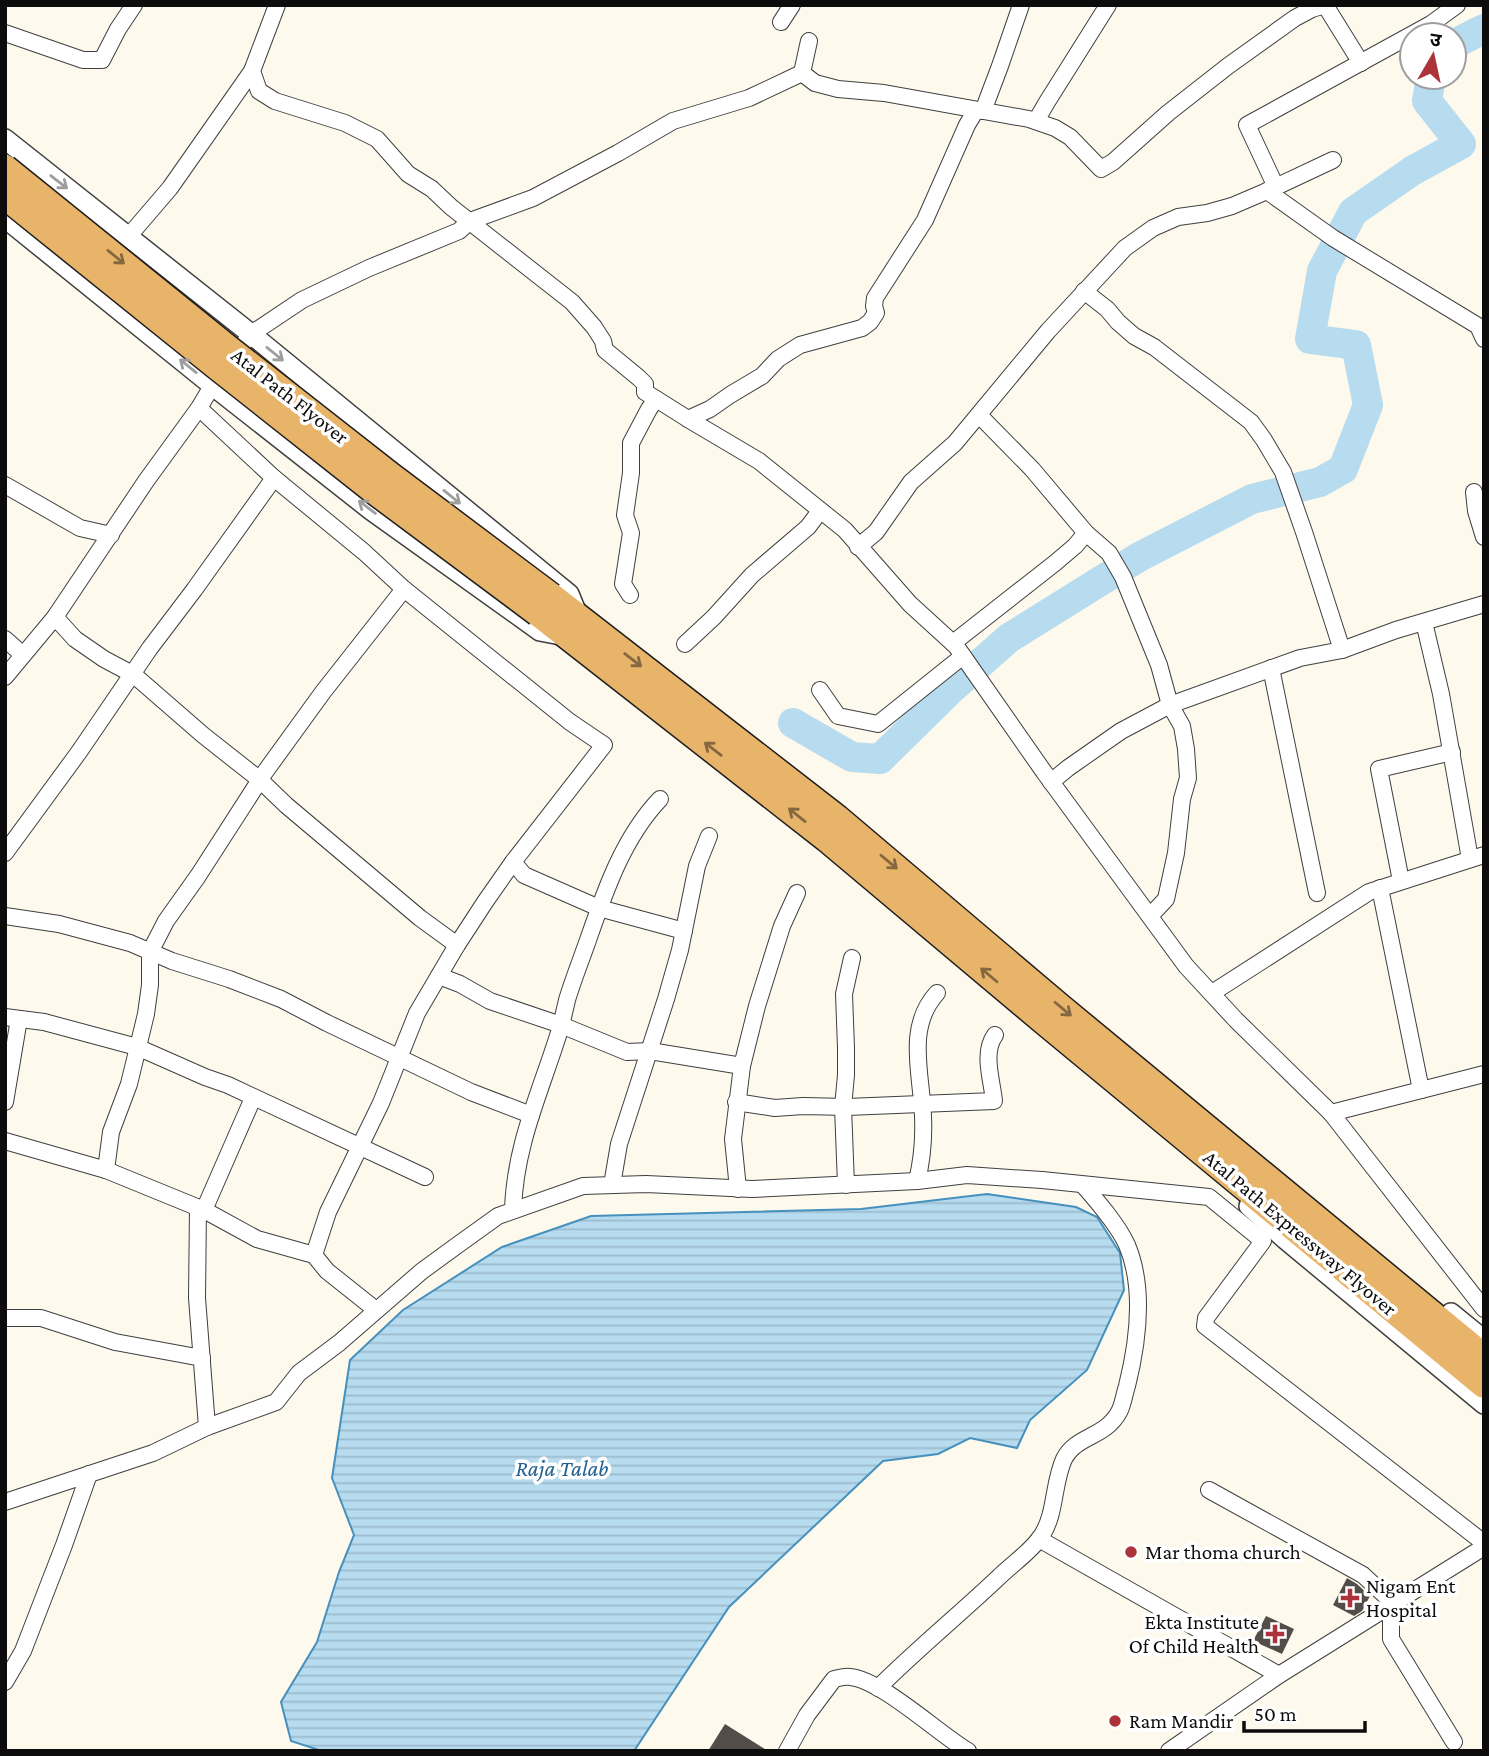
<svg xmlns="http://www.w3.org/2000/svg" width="1489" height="1756" font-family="'Crimson Pro','Noto Sans Devanagari',serif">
	<defs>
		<pattern id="water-rules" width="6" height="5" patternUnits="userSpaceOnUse" patternTransform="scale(1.75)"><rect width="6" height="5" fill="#b7dbef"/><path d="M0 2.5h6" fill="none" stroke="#9cbbcc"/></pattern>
	</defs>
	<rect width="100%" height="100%" fill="#fdfaed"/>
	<path fill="url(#water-rules)" stroke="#4690be" stroke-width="2" d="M987,1194L1076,1207L1097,1217L1120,1253L1124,1290L1087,1370L1030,1420L1017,1448L970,1438L938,1454L883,1461L729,1607L634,1751H322L291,1741L281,1702L317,1642L339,1572L354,1535L332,1478L350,1360L403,1310L502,1247L591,1216L861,1209Z"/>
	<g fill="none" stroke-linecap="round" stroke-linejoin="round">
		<g stroke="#b7dbef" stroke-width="30">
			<path d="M1454,44L1484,29"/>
			<path d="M793,723L852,757L880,759L949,691L1009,638L1139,557L1252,499L1320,482L1343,469L1368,405L1356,345L1310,339L1322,271L1353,212L1412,171L1461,144L1427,101L1431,77"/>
		</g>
	</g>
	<g fill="#534d4a">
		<path d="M1347,1578L1357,1584L1370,1596L1362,1611L1354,1616L1333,1605Z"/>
		<path d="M1266,1616L1294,1629L1282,1654L1253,1641Z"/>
		<path d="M725,1724L768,1751H708Z"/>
	</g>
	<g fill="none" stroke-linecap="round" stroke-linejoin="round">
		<defs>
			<g id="minor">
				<path d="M277,5L252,71L259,91L275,101L345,123L377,139L408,174L432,189L451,207L572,302L594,327L603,341L605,350L639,378L645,384V392L688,419L759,461L845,530L910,604L956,646L1044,772L1186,966L1236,1020L1331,1113L1484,1074"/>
				<path d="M781,22L792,5"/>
				<path d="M5,33L83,60H102L118,29L134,5"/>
				<path d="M802,73L815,83L838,89L884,93L1029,119L1055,128L1070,137L1101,169L1113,162L1168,113L1228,66L1295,18L1312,9L1325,5L1361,63"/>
				<path d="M802,73L809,41"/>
				<path d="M983,111L1000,66L1021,5"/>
				<path d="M1036,121L1047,102L1108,5"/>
				<path d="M1276,187L1247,125L1431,24L1457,5"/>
				<path d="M1267,191L1333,238L1478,326L1484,339"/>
				<path d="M128,237L170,188L252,71"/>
				<path d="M1084,291L1107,309L1118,322L1134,336L1154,347L1251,422L1264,440L1283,472L1304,532L1342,650"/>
				<path d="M245,342L251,334L302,300L369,268L459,231L470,221L533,198L618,153L673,121L749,98L802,73"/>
				<path d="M199,408L274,478L364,552L404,589L570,722L604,745L513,862L485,902L457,945L417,1013L381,1103L328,1212L314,1255"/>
				<path d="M979,415L1032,469L1086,533L1109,553L1123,577L1159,665L1170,705L1182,726L1186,749L1188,778L1182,799L1176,853L1166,899L1150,916"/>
				<path d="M688,419L710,409L730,395L762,376L778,359L800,345L862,328L870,322L876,313L874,306L875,298L925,220L967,125L976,110"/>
				<path d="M5,485L80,528L111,535"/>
				<path d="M1474,492L1476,511L1484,537"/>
				<path d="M858,547L876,532L911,482L955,443L1048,331L1125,248L1153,228L1178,217L1207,213L1232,206L1267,191L1333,160"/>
				<path d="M630,595L623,584L631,533L625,515L631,473V443L649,409L656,399"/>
				<path d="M55,617L75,639L104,659L134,675L203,735L260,780L286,805L420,918L457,945"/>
				<path d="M1424,622L1441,694L1470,859"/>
				<path d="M5,639L23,655"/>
				<path d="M953,643L1055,563L1075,546L1086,533"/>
				<path d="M685,644L714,617L752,575L808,527L820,511"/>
				<path d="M1271,668L1317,893"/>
				<path d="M5,677L55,617L146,481L199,408L218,376"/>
				<path d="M820,690L838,716L878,724L963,656"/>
				<path d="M1051,782L1068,768L1121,731L1170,705L1300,658L1342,650L1396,630L1484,604"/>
				<path d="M5,853L79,752L150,648L194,590L274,478"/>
				<path d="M513,862L524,875L599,908L684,931"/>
				<path d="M1401,881L1379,769L1452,752"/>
				<path d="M1380,888L1421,1090"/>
				<path d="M5,916L59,924L130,943L172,961L229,979L281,999L327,1023L471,1092L531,1115"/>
				<path d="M439,976L460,984L490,1001L561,1025L627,1052L650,1051L742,1066"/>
				<path d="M1212,993L1369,892L1484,855"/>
				<path d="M5,1017L44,1022L137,1047L205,1077L228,1085L425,1177"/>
				<path d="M5,1102L19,1019"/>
				<path d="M736,1102L775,1108L803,1106L847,1107L994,1101C992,1080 982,1053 995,1035"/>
				<path d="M1331,1113L1484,1309"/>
				<path d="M5,1141L106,1170L204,1210L257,1239L314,1255L327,1271L376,1310"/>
				<path d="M106,1170L111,1132L129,1084L146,1014L150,985V952L166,921L198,876L265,772L323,692L404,589"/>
				<path d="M917,1181C922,1160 924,1139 923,1117C922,1075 905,1028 937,993"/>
				<path d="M612,1185L619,1144L666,999L680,950L697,866L709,836"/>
				<path d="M846,1185L843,1107L846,1075V1048L844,994L852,958"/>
				<path d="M738,1189L733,1139L742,1066L757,1006L782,926L797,893"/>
				<path d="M198,1208L197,1298L207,1427"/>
				<path d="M204,1210L253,1098"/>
				<path d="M513,1210C515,1143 542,1089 561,1026C563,1017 565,1009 567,1000C573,980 581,960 588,940C605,891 623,838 660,799"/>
				<path d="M5,1318H41L115,1342L202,1358"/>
				<path d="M1209,1490L1363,1575L1391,1601V1639L1454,1742"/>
				<path d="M5,1502L153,1453L207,1427L276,1402L299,1373L339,1343L422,1271L459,1244L498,1216L583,1186L646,1184L752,1189L917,1181L967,1175L1042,1180L1209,1197L1263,1241L1206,1318L1205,1326L1484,1543"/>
				<path d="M1039,1539L1279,1675"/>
				<path d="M5,1682L23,1651L64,1545L89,1474"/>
				<path d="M878,1688C917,1649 960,1614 1000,1576C1012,1564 1033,1550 1042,1535C1056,1513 1053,1483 1064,1459C1076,1435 1105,1438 1119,1412C1123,1405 1124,1395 1127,1386C1138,1342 1145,1288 1127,1245C1118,1225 1098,1202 1083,1185"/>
				<path d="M787,1751L807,1715L834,1679C839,1678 845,1676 850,1677C880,1679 939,1734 968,1751"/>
				<path d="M1169,1751L1279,1675L1484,1547"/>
			</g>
			<g id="tertiary">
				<path d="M5,139L251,334L569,594L578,616"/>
				<path d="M5,218L212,385L371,510L540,631L566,636"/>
				<path d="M1249,1206L1285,1239L1484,1404"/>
				<path d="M1451,1313L1484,1340"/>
			</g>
			<g id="trunk">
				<path d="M551,596L837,818L1060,1007L1484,1357"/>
				<path d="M538,613L827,839L1046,1023L1484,1385"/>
			</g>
		</defs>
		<use href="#minor" stroke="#3f3f3f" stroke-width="18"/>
		<use href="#tertiary" stroke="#3f3f3f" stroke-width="22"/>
		<use href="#trunk" stroke="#1d1d1d" stroke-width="29"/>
		<use href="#minor" stroke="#fff" stroke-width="16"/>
		<use href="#tertiary" stroke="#fff" stroke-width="19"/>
		<use href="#trunk" stroke="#e8b46a" stroke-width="26"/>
		<defs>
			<g id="trunk-bridge">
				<path d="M5,168L229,349L391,476L551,596"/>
				<path d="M5,196L215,365L377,493L538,613"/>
			</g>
		</defs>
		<use href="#trunk-bridge" stroke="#1d1d1d" stroke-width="29" stroke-linecap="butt"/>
		<use href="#trunk-bridge" stroke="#e8b46a" stroke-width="26"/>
	</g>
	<defs><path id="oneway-shaft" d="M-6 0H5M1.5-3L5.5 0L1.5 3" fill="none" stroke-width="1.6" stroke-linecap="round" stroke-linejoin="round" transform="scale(1.75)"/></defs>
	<g stroke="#9e9e9e">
		<use href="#oneway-shaft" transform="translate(59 182) rotate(38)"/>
		<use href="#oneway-shaft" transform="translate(275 354) rotate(39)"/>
		<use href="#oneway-shaft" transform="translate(188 366) rotate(-141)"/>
		<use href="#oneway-shaft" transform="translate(452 497) rotate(39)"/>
		<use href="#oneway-shaft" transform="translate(367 507) rotate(-143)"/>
	</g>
	<g stroke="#856840">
		<use href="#oneway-shaft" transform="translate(116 257) rotate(39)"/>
		<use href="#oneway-shaft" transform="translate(633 660) rotate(38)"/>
		<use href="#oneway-shaft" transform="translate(713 749) rotate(-142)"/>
		<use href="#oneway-shaft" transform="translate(797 815) rotate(-141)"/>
		<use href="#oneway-shaft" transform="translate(889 862) rotate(40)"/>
		<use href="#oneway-shaft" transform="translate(989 975) rotate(-140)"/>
		<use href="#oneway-shaft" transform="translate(1063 1009) rotate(40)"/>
	</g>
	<g fill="#ad333b" stroke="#fff" stroke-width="2.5">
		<circle cx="1131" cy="1552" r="7"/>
		<path d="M1346.5 1587.5h7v7h7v7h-7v7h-7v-7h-7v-7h7z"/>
		<path d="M1271.5 1623.5h7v7h7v7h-7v7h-7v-7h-7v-7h7z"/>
		<circle cx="1115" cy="1721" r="7"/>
	</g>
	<g text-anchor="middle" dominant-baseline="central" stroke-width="7" stroke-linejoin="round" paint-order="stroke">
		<g font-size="21" fill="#0c0c0c" stroke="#fff">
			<text transform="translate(290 396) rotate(38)">Atal Path Flyover</text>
			<text transform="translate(1300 1233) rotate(40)">Atal Path Expressway Flyover</text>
		</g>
		<g font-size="21" fill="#0c0c0c" stroke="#fff" text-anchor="start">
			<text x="1145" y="1552">Mar thoma church</text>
			<text x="1366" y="1586">Nigam Ent<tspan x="1366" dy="24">Hospital</tspan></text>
			<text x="1259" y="1622" text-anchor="end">Ekta Institute<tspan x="1259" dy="24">Of Child Health</tspan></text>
			<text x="1129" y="1721">Ram Mandir</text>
		</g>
		<g font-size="23" font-style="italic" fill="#236290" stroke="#fff">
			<text x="562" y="1468">Raja Talab</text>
		</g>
	</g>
	<rect width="1489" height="1756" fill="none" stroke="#0c0c0c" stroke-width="14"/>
	<g transform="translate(1433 56) rotate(9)"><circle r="33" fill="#ffffff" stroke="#9e9e9e" stroke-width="2"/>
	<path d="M0-5L12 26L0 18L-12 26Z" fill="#ad333b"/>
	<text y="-10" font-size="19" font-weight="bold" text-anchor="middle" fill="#0c0c0c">उ</text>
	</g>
	<path d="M1244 1721v10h121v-10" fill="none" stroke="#0c0c0c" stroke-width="3.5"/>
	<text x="1254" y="1721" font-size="21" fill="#0c0c0c" stroke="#ffffff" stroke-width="5" paint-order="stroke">50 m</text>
</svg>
